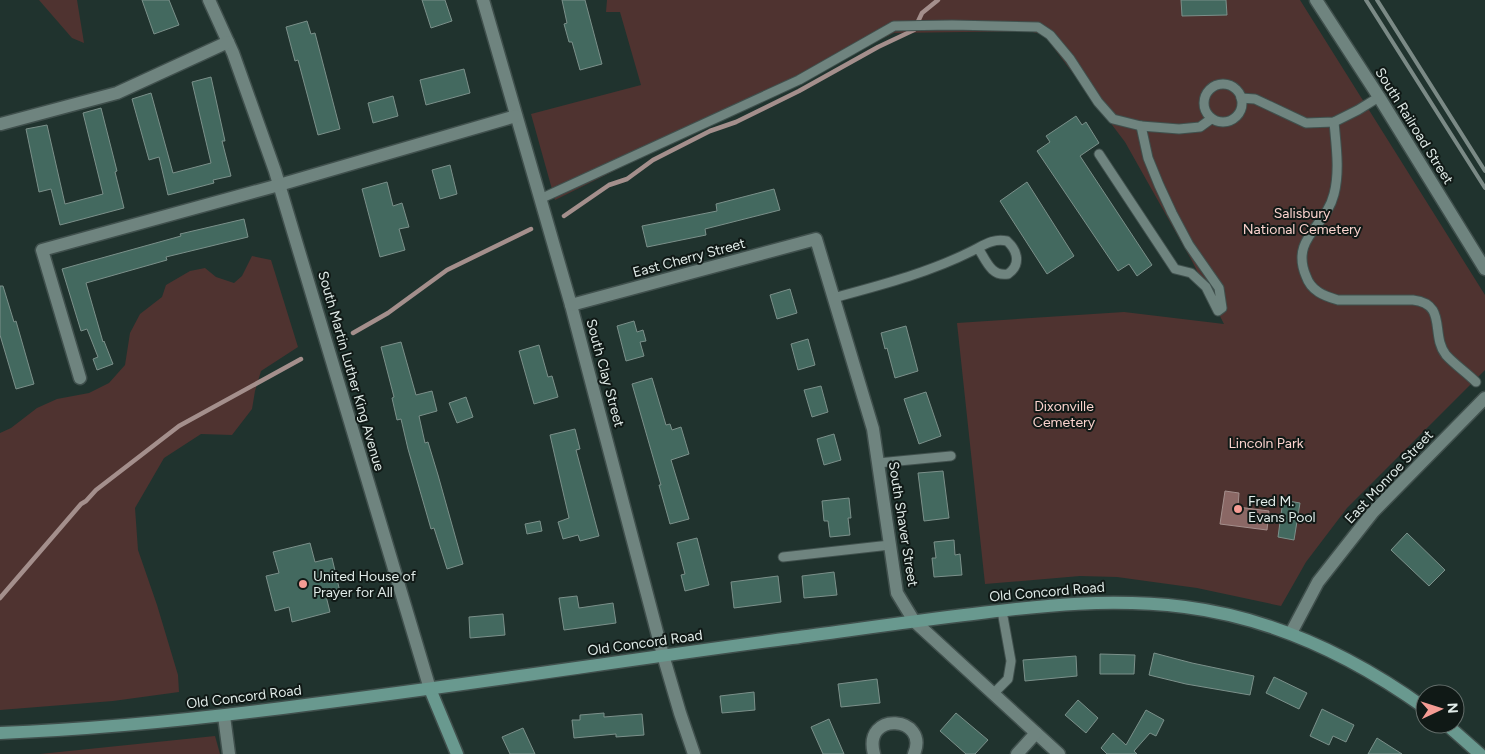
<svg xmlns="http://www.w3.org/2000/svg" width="1485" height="754" font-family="Figtree,sans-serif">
	<rect width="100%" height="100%" fill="#20332e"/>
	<g fill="#4f3330">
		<path d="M39,0H77L84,43L72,38Z"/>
		<path d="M607,0H1300L1485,295V370L1347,508L1306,562L1281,606L1197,588L1117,577L1080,576L985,584L957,323L1124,312L1224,324L1192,261L1125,142L1044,35L1029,31L894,33L555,200L531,114L641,85L620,12H606Z"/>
		<path d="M252,256L271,260L298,347L261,371L255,391L252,409L232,435L201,434L164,458L135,508L138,550L157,605L178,675L179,692L113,701L0,710V433L11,428L37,408L57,399L89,393L109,383L125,365L130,333L140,314L162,297L166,285L190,271L205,268L216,277L234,283L242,276Z"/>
		<path d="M215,736L220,754H40Z"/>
	</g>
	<path fill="#8b6865" stroke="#a48f8c" d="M1225,491L1239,493L1238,507L1269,511L1267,530L1220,524Z"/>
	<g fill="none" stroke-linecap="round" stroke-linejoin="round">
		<g stroke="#a48f8c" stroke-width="4.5">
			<path d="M564,216L609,185L627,179L653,160L710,131L736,122L799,91L878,47L914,30L922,13L938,0"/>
			<path d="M353,333L388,313L447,270L531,229"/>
			<path d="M0,598L81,504L86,501L96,490L179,426L301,359"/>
		</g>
	</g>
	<g fill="#43695f" stroke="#7b908a">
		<path d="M142,0H169L179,25L154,34Z"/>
		<path d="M422,0H445L452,21L431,28Z"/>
		<path d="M562,0H585L602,64L580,70L572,42H569L564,24L567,23Z"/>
		<path d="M1181,0H1226L1227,15L1182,16Z"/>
		<path d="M307,21L311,34L315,33L340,129L318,135L298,60L295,61L286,27Z"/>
		<path d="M464,69L470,93L426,105L420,80Z"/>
		<path d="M211,77L225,141H222L231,176L213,180L214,183L168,195L159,157L149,160L132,99L151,93L173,173L211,163L192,82Z"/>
		<path d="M393,96L398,116L373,123L368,103Z"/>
		<path d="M101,108L117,171L115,172L124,208L60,225L51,189L39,192L26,129L47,125L65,204L103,194L83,113Z"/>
		<path d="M1076,116L1082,125L1086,122L1099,143L1080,156L1152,265L1137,276L1129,264L1118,271L1037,151L1050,142L1046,136Z"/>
		<path d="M450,165L457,194L440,199L432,170Z"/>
		<path d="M387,182L393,206L402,203L409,227L399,229L405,250L380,257L362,189Z"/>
		<path d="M1027,182L1074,256L1047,274L1000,201Z"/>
		<path d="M774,189L780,210L705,229L706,235L647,247L642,226L717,211L716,204Z"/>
		<path d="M244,219L248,237L166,257L167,260L86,283L103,342L104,341L113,364L97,370L93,359L98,357L87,329L81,331L62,269L181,236L180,234Z"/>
		<path d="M0,286H3L14,322L16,321L34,384L16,389L0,335Z"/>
		<path d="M790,289L797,313L777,319L770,295Z"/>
		<path d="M634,321L637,332L643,330L646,341L640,342L644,356L626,361L617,326Z"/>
		<path d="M906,326L918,371L895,378L887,348L885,349L881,333Z"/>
		<path d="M808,339L815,365L798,370L791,344Z"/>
		<path d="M401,342L416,395L432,391L437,411L419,416L425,443L428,442L438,475L463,564L447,569L434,528L431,529L408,449L401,419L397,420L392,398L394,397L381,347Z"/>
		<path d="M539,345L548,377L552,376L558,397L534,404L519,351Z"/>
		<path d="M652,378L666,425L670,424L672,430L681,427L689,454L671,460L689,519L670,524L659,485H661L632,384Z"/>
		<path d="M821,386L828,412L812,417L804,390Z"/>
		<path d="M926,392L941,436L919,444L904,399Z"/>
		<path d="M466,397L473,417L457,423L449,403Z"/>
		<path d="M575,429L580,449L576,450L599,536L580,541L578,535L563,539L558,522L569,518L550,435Z"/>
		<path d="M834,434L841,460L824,465L817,439Z"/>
		<path d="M943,471L949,518L924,521L918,473Z"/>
		<path d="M849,498L851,518H848L850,535L830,537L828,521H824L822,501Z"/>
		<path d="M1283,500L1300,503L1294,540L1278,537Z"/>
		<path d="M540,521L542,531L527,534L525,524Z"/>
		<path d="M1407,533L1445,570L1429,586L1391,550Z"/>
		<path d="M697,538L709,585L685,591L681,575L685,574L677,543Z"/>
		<path d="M954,540L955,555L960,554L962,575L934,577L932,558H936L934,542Z"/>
		<path d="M310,543L315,562L332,558L340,592L326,596L330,612L292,622L289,607L275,611L266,576L279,573L273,552Z"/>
		<path d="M834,572L837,595L804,598L802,576Z"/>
		<path d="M778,576L781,602L734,608L731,582Z"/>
		<path d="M577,596L579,608L613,603L616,623L564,630L559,598Z"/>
		<path d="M503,614L505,635L470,638L469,617Z"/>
		<path d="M1154,653L1192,663L1254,676L1250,695L1186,684L1149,675Z"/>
		<path d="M1100,654L1135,655L1134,674H1100Z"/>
		<path d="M1076,656L1077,676L1025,681L1023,660Z"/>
		<path d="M1274,677L1307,693L1299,709L1266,693Z"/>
		<path d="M877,679L880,703L841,707L838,684Z"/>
		<path d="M754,692L755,710L722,713L720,696Z"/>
		<path d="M1078,700L1098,718L1086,733L1065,715Z"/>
		<path d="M1322,709L1354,725L1346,742L1333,736L1329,745L1310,736Z"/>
		<path d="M1146,710L1164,720L1156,736L1150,733L1134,751L1137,754H1107L1101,748L1113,733L1126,745Z"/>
		<path d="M604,713V717L642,714L644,735L616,737V734L574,738L572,720H580V715Z"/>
		<path d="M956,713L988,740L975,754H966L940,731Z"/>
		<path d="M829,719L844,754H823L811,727Z"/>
		<path d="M523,728L535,754H510L502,737Z"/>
		<path d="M1377,738L1402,754H1368Z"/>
	</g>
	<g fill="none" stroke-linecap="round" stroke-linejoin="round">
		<defs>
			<g id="lane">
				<circle cx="1223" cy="103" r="19"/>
				<path d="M1241,98L1255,99L1306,123L1334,122L1358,110L1379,97"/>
				<path d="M1334,122C1336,145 1340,171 1334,194C1326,227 1290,238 1306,276C1311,291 1324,296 1338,300H1413C1448,304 1430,335 1446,355C1454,364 1467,373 1476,382"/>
				<path d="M1099,154L1175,269L1191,273L1206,287L1218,311L1222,308L1219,288L1189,245L1172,213L1159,185L1148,158L1141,126"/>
				<path d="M540,199L799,80L894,26L952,25L1038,27L1050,35L1070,59L1098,102L1113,119L1141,126L1179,129L1200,127L1211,119"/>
				<path d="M833,298C881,285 928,273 972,251C984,245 993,238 1007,241C1018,251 1021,265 1008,274C991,277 986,260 978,248"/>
				<path d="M878,463L951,456"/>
				<path d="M783,557L890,545"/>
				<path d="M993,694L1008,679L1011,661L1002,611"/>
			</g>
			<g id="street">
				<path d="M209,0L233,53L275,171L430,689"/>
				<path d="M483,0L571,305L663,655L680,713L694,754"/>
				<path d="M1316,0L1379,97L1485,269"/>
				<path d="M1,124L117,93L228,42"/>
				<path d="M571,305L816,239L873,429L897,593L914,621L1059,754"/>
				<path d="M80,378L42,250L279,185L516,116"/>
				<path d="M1291,633L1318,582L1373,512L1485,398"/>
				<path d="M224,716L229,754"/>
				<path d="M874,754C862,710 930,716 914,754"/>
				<path d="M1017,754L1036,733"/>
			</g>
			<g id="secondary">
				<path d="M430,689L457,754"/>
				<path d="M1446,724L1480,754"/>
				<path d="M0,733C105,729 209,718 313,704C473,684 632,659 792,638C852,630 913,621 973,614C1046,605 1111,598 1185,607C1272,618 1354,657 1425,708"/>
			</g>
		</defs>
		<use href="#lane" stroke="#40504d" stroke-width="11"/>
		<use href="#street" stroke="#40504d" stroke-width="15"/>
		<use href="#secondary" stroke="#40504d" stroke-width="15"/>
		<use href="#lane" stroke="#6f847f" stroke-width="9"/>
		<use href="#street" stroke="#6f847f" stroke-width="12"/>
		<use href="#secondary" stroke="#69998f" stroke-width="12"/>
		<g stroke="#7b8a86" stroke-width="4">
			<path d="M1366,0L1485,188"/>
			<path d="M1377,0L1485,171"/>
		</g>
	</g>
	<g fill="#f59c94" stroke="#101916" stroke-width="2">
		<circle cx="1238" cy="509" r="5"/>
		<circle cx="303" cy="584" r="5"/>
	</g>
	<g text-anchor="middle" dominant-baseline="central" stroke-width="4" stroke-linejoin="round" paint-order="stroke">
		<g font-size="14" fill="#e0ebe8" stroke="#101916">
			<text transform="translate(1414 126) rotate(58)">South Railroad Street</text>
			<text transform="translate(689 258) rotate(-15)">East Cherry Street</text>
			<text transform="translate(351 371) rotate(74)">South Martin Luther King Avenue</text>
			<text transform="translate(605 373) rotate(75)">South Clay Street</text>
			<text transform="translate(1389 477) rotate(-47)">East Monroe Street</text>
			<text transform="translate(903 524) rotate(81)">South Shaver Street</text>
			<text transform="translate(1047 592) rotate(-5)">Old Concord Road</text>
			<text transform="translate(645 643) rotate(-8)">Old Concord Road</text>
			<text transform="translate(244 697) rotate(-7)">Old Concord Road</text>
		</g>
		<g font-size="14" fill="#fbd3ce" stroke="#101916">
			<text x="1302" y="213">Salisbury<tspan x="1302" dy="16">National Cemetery</tspan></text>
			<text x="1064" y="406">Dixonville<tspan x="1064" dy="16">Cemetery</tspan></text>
			<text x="1266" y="443">Lincoln Park</text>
		</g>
		<g font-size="14" fill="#e0ebe8" stroke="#101916" text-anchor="start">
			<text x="1248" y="501">Fred M.<tspan x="1248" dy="16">Evans Pool</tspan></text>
			<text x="313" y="576">United House of<tspan x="313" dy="16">Prayer for All</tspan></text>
		</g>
	</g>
	<g transform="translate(1440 709) rotate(86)"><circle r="24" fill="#101916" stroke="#636d6a"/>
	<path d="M0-4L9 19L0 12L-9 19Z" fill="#f59c94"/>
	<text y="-8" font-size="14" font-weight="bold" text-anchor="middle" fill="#e0ebe8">N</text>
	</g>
</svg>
